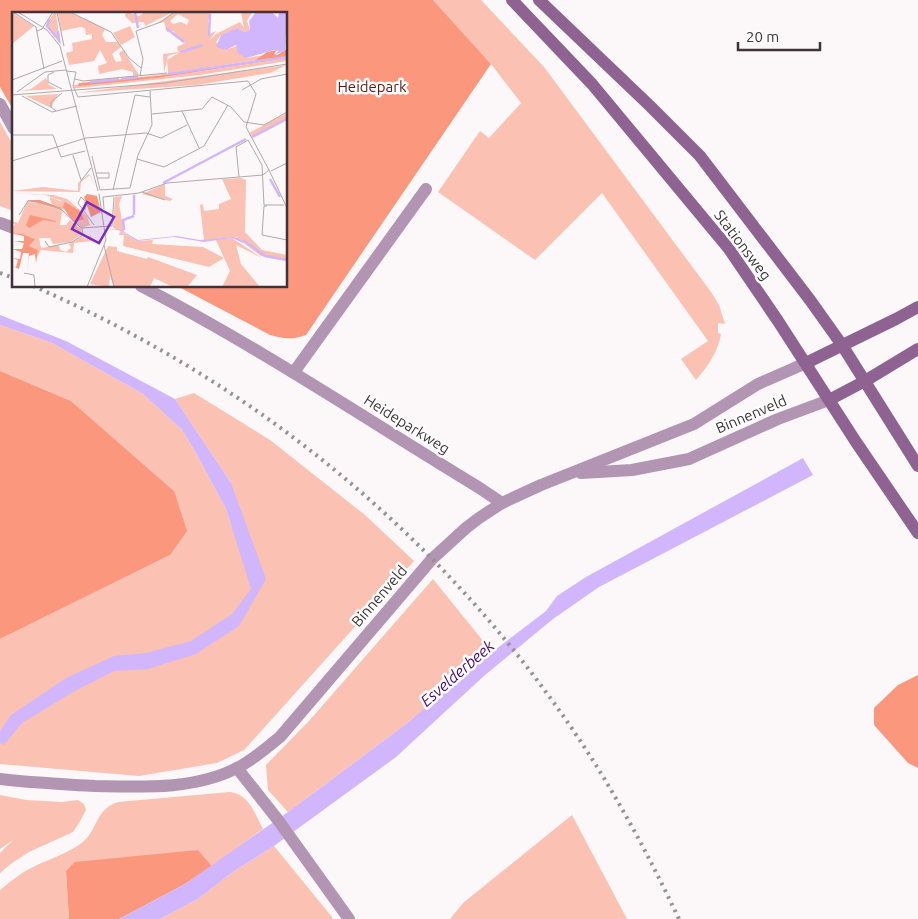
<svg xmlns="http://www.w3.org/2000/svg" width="918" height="919" font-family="Ubuntu,sans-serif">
	<rect width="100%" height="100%" fill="#fcf7f9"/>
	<g fill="#fbc1b2">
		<path d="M433,0H481L544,67L711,292L719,305L725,324L718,323V333L721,334C718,352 708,366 696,380L681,359L708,341L602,193L535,260L438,192L480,131L489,138L521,103L491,64Z"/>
		<path d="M0,122L14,147V209L11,210L0,206Z"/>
		<path d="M0,325L52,343L143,394L182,430L196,453L226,509L232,528L231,483L175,399L194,393L270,440L365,515L414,561L244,750L217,763L139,776L0,764V639L170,555L174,491L71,401L0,371Z"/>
		<path d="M433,579L492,652L406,724L288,812L268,790L266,765L309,721Z"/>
		<path d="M230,792C249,794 255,814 263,829L212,866L198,850L66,871L69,919H0V890C11,881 22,872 35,866C51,858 70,853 84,841C98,828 96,809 118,802Z"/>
		<path d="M0,795L26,800L62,802L78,800L84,804L86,810L79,823L73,832L29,852L12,863L0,873V853L13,840L0,849Z"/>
		<path d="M572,815L627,919H450L463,903Z"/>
		<path d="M274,846L332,917V919H160L198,899L233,872Z"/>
	</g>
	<g fill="#fb977d">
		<path d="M0,0H433L491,64L306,335C291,340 286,339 270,335L177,286H286V14H14V111L0,87Z"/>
		<path d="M0,371L71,401L174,491L187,531L170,555L0,639Z"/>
		<path d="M918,675V768L908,763L874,725V708L898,685Z"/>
		<path d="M198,850L212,866L185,884L119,919H69L66,871L75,862Z"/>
	</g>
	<g fill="#d1b6fd">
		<path d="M0,315L66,341L175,399L231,483L266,579L239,626L196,654L148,669L114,671L73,692L22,723L4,745L0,743V731L11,715L66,678L114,656L146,653L191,641L232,614L251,589L226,509L196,453L182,430L143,394L52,343L0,325Z"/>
		<path d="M803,458L813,475L599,587L553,619L485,675L396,757L274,846L233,872L198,899L160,919H119L185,884L288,812L406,724L474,666L546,611L557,596L586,577Z"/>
	</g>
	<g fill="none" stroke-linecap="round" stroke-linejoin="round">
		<g stroke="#b294b3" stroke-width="12">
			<path d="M0,104L14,129"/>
			<path d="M0,223L14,228"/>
			<path d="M141,286C257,346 366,419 478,487L502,503"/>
			<path d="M294,372L426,189"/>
			<path d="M581,473L632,470L689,459L778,419L829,400"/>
			<path d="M237,768L278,820L349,919"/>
			<path d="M0,779C32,783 63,784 95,786C142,787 194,790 237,768C253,760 266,748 280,737L432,559L466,528L479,518L502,503L541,485L694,424L758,384L806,363"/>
		</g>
		<g stroke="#8f6391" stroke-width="12">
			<path d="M512,0L592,84L729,249L778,321L856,442L918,533"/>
			<path d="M539,0L650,106L700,156L810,300L842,345L918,466"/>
			<path d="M806,363L896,319L918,307"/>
			<path d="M829,400L865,381L918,349"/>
		</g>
		<g stroke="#989094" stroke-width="4" stroke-dasharray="2.5 5" stroke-linecap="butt">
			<path d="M0,273L14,278"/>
			<path d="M33,286C254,382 443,537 577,736C616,794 649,856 679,919"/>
		</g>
	</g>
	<g text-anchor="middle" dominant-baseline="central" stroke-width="5" stroke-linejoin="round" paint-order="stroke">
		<g font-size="15" fill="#5b1e0e" stroke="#fff">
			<text x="372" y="86">Heidepark</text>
		</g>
		<g font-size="15" fill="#3d3338" stroke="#fff">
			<text transform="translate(743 245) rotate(53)">Stationsweg</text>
			<text transform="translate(751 414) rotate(-23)">Binnenveld</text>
			<text transform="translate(407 424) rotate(32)">Heideparkweg</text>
			<text transform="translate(379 596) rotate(-49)">Binnenveld</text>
		</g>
		<g font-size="16" font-style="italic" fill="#450d74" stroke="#fff">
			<text transform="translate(457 673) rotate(-41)">Esvelderbeek</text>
		</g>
	</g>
	<g transform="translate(12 12)">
		<rect width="275" height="275" fill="#fcf7f9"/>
		<path d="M42,0H44L48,31L34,14ZM46,0H57L93,17L90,23L94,30H106L109,35L100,42L104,50L110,49L107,41L111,38L127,63L121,64V60L110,57L87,62L86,54L95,51L88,38L82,49L57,53L54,41L61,39L60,31L80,27V22L74,23L73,16L68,15L49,19ZM114,0L127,4L133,0H161L133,14L132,10L120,11L113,4ZM163,0H199L196,9L198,22L204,19L197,29L204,22L228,10L232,16L229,0H240L235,9L238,18L233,20L225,16L209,23L204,30L213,38L225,34L234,46L253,43L246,48L156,61L155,48L168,40L156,44L152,61L151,42L166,40L165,35L173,31L163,25L162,19L155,20L152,10L145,11ZM166,2L177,8L175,13L169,10L161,12L158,9ZM1,1L22,14L0,32V2ZM118,14L123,25L109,33L101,21ZM275,45V49L188,63L66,76H62V73L145,66L271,47L145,64L84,71ZM275,53L260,60L275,58L185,73L64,81ZM34,66L37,73L45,77L9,79L19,77ZM46,82L39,96L14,84ZM275,101V107L241,125L237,121ZM77,162L79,164L82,174L78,163L69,170L68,180L0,179L31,175L66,179V171ZM229,166L234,168L233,220L250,238L275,243V248L249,244L224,225L192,228L188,193L191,192L192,199L207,197V192L219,187L210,167ZM153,172V184L161,187L158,189L130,182ZM0,181L42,183L55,187L75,204L78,213L70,216L61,210L71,209L65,197L54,193L52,198L40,192L38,188V185L50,190L48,188L33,183ZM110,184L107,192L112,220L101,216L103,185ZM15,190L30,191L49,198L57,207L50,200L48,213H54L58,208L69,217L70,222L58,230L41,232L38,226H27L29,236L47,233L48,238L54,240L59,236L57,232L71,224L72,227L79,223V229L62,231L61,241L29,238L25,245L26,238L16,234L22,226L0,222V214L4,213L0,212V209L6,211ZM108,219L125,229L141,228L140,232L191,235L212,246L197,255L111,234L112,223H107ZM220,226L250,246L224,233L229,252L248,275H210L218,259L204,228ZM96,234L105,235V239L135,247L136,245L185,263L175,275H161L142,266L138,275H102L98,264L97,275L78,272Z" fill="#fbc1b2" fill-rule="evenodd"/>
		<path d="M275,37V45L241,50L255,40L265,38L262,42L265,43ZM274,46L145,66L66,74L67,71L145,64ZM75,182L85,184L89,200L79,205L72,185ZM14,188H28L50,196L53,190L68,199L72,208L61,210L51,195L49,197ZM18,203L44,209V210L31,208L17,216L14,213ZM2,221L10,222L23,227L17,234L26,238L25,245L24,251L23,242L17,244L15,261L17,241H11L7,257L0,254L4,255L6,248L0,246L8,247L9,240L0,237H10L12,231L2,229H12V224Z" fill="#fb977d"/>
		<path d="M244,0H260L266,6L267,0H275L273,39L262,43L267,39L263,38L234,46L226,41L224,33L214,38L204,35L209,23L225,16L233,20L238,18L237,9ZM97,217H107L126,228L164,224L188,228L221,225L226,226L233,232L220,226L192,230L162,225L125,229L107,218Z" fill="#d1b6fd"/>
		<path fill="none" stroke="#d1b6fd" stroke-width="2.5" d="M123,1L126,16M38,7L35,14L47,28L46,19M154,16L172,30M197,24L198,2M169,40L191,33M156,62L275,45M109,67L126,65M78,70L107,67M240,125L275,107M258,167L268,185M151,171L234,127M122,183V203M112,218L111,208L122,204M231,228L253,244L275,248"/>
		<path fill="none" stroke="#b0a9ac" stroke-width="1" d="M1,0L24,15L32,57M6,0L35,18L48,34L86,179M45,0L52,34M58,0L99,20L117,46L129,56M25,19L30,17L41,0M54,59L64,60L61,74L66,85L236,69L244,82L234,115L257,158M42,60L36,63V70L50,77M128,64L131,47L124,19L149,10L162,0M63,67L71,69L155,61M0,68L50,49M230,78L249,67L275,62M5,80L33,60L54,58M0,83L153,71L275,52M10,84L40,100L65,94M44,99L39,95V90L50,81M170,99L187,136M140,102L190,97L200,85L219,95L232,110L252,113L275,100M0,123H41L49,145M61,143L69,168M80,144L88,178L118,176L126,143L140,113L138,79M49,145L73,139M125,147L152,155L192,134L216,93M0,149L74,126L134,121L149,126L175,113M259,159L275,151M84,161H97V166H85M227,165L224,135L236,128L250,153L252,193H272M68,170L79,156M101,178L123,83L138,85M130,180L153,188M255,194H252L250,223L275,228M92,197L91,185L127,181L155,171L251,163L257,158L275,196M73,198V189L69,185L66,191L82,213M7,203L16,189L30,190L50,198L69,216L100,214L102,185M33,229L37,235L60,230L71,223L70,216M92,233L102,275M12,261L22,263L23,275M75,275L94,228L87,182"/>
		<path fill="#7b2cbf" fill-opacity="0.15" stroke="#7b2cbf" stroke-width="2.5" d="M75,190L102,205L87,231L60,217Z"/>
		<rect width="275" height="275" fill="none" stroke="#3d3338" stroke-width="2.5"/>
	</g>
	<path d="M738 42v8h82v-8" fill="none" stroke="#3d3338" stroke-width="2.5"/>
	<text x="746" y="42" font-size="15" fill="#3d3338" stroke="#ffffff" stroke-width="4" paint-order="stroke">20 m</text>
</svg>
